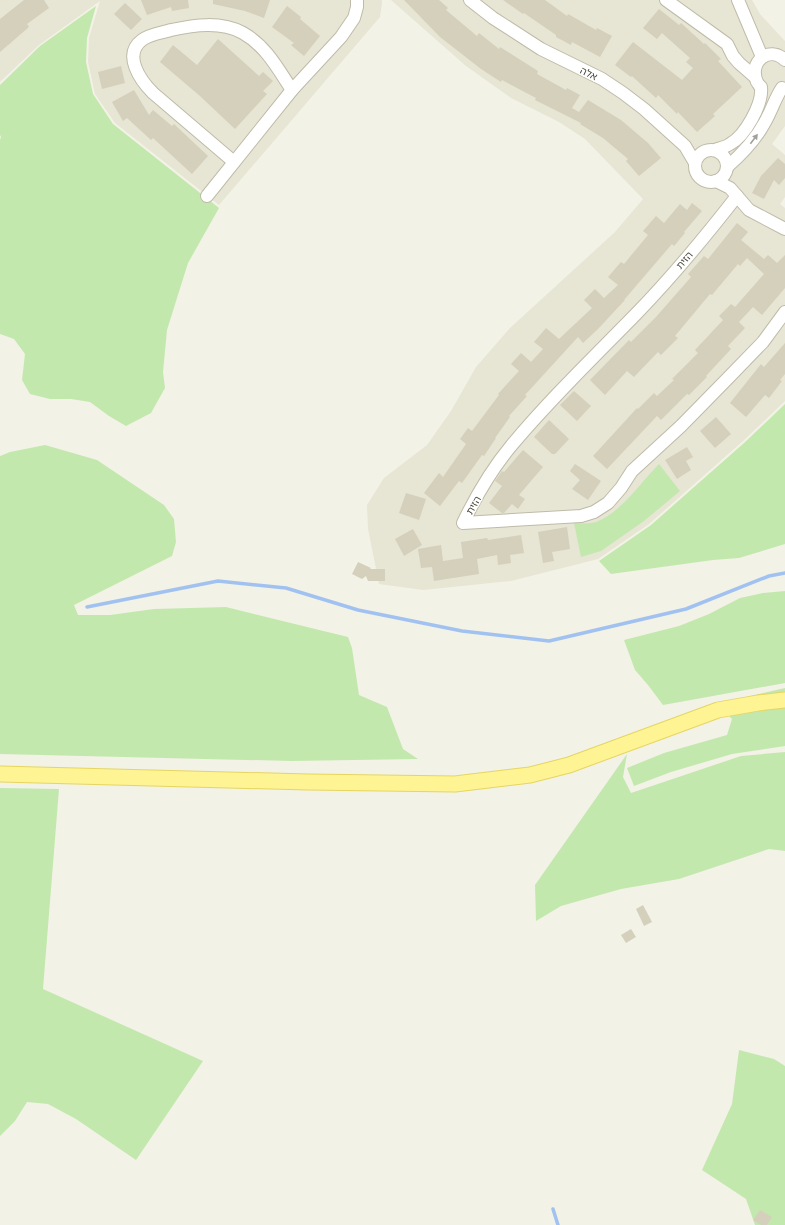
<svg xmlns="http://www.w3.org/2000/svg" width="785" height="1225" font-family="'Golos Text','Noto Sans Hebrew',sans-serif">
	<rect width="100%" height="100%" fill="#f3f2e6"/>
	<g fill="#e7e5d4">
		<path d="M0,0H382V3L380,17L219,205L115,123L95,94L88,62L89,38L100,1L39,45L0,82Z"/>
		<path d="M391,0H752L760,14L785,41V126L772,144L785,155V197L780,204L785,208V401L743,441L649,524L598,559L511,581L423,590L379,584L368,529L367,505L384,478L427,445L451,411L476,367L510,328L615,232L643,199L585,139L559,122L511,98L466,66Z"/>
	</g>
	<g fill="#c3e8ae">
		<path d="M96,6L87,38L86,62L93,94L113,124L219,208L188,263L167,330L163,372L165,388L151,413L126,426L109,416L90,402L71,399H50L30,394L22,380L25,354L14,339L0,334V140L1,137L0,135V85L40,46Z"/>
		<path d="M785,404V544L739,558L713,560L611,574L599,561L651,525L744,443Z"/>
		<path d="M45,445L97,460L164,505L174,519L176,542L172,556L74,605L78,615H110L154,609L226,607L348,637L352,648L359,695L387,707L403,749L418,759L291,761L0,754V456L10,452Z"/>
		<path d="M659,464L680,491L644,521L601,551L581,557L574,523C581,523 590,524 596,522C623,511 639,484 659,464Z"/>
		<path d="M785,591V683L663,705L648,685L635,670L624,640L679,626L709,614L740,598L763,593Z"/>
		<path d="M785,688V746L732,754L671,772L634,786L627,768L664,753L727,735L732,719L730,717L727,709L731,701L733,700Z"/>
		<path d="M785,752V851L769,849L679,879L621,889L561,906L536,921L535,885L627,754L623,777L631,793L741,756Z"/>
		<path d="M0,788L59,789L43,989L203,1061L136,1160L76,1119L48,1104L27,1102L15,1121L0,1136Z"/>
		<path d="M739,1050L774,1059L785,1066V1225H755L746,1199L702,1170L732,1104Z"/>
	</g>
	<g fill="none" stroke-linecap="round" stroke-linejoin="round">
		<g stroke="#a1c2f1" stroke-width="3.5">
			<path d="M87,607L218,581L286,588L358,610L462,631L549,641L686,609L769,576L785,573"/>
			<path d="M553,1209L558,1225"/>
		</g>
	</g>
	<g fill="#d5d0bb">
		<path d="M24,0H44L49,8L27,24L29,27L0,52V19Z"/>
		<path d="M141,0H188L189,8L172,11L171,7L147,15Z"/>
		<path d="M213,0H270L264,18L245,11L213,4Z"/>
		<path d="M404,0H439L448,8L446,10L477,36L479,33L499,49L500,47L538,71L537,74L566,90L567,88L580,95L572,108L579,112L588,100L621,120L648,143L661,158L639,176L626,161L628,159L603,138L580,124L581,123L535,100L536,98L502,80L501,82L481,69L440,37Z"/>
		<path d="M503,0H545L567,16L568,14L596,30L597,28L612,36L600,57L572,42L571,45L556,37V35L524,13L523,14Z"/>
		<path d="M125,3L142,19L131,30L114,14Z"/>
		<path d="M287,6L301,17L300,19L320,36L304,56L291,45L294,43L272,27Z"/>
		<path d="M659,9L679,25L681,23L704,44L705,43L721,59L718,61L742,87L713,114L715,116L697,132L678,112L677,114L658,95L656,98L632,76L631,77L615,65L633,42L682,80L693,68L686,62L690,58L662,33L657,39L643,28Z"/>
		<path d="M218,39L259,76L263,72L273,81L263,91L267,94L235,129L200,96L160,62L173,45L197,65Z"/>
		<path d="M121,66L125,83L102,89L98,72Z"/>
		<path d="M134,90L149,115L153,110L172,126L174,124L208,156L192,174L153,138L151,140L127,118L123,121L112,102Z"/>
		<path d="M778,158L785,164V178L779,185L774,180L764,199L752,193L761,176Z"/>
		<path d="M692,203L702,211L684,232L685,233L674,246L672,244L624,300H625L598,329L583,343L578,337L525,395L527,396L509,416L510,417L495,438H496L484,456L482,455L462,483L459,481L440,506L424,493L439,473L443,477L466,444L460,439L468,428L472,431L499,395L498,394L519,371L511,364L521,353L531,362L543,349L534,342L546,328L559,339L592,308L584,300L595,289L604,298L618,285L608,277L621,262L624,264L648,235L643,231L656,216L664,223L680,204L687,210Z"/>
		<path d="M737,223L748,232L741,240L764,259L768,255L777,263L785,255V288L762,315L753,307L739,322L745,328L728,346L731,349L706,376L707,377L689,395L687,394L661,420L657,416L607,469L593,456L637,408L638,409L654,393L657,396L674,380L672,379L698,353L695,350L723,320L719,316L731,304L735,307L764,274L747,258L740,266L738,264L712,295L710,294L675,336L678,338L661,355L658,352L634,377L627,371L605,395L590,380L629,340L631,342L656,317L691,277L688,274L704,256L708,259Z"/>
		<path d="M785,343V374L780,380L782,381L769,398L765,395L746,417L730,403L761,364L764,367Z"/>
		<path d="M574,391L591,406L577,421L560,405Z"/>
		<path d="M716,417L731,434L715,448L700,431Z"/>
		<path d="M549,420L569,439L555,454H552L534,437Z"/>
		<path d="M687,447L693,457L686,461L691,470L677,479L665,460Z"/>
		<path d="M523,450L543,467L519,495L525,499L518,509L512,504L504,513H502L489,503L502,486L495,481L502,471L504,472Z"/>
		<path d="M575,464L601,481L588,500L572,489L580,480L570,471Z"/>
		<path d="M406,493L426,499L419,520L399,513Z"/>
		<path d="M567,527L570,549L552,552L554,561L543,563L538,532Z"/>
		<path d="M413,529L422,545L404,556L395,539Z"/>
		<path d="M521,535L524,553L510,555L511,563L498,565L497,555L477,559L479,574L434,581L432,567L421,568L418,549L441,545L443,561L463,558L461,542L487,538L488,540Z"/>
		<path d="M358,562L371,568L370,569H385V581H368L366,576L362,579L352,574Z"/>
		<path d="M643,905L652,922L644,926L636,909Z"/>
		<path d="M631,929L636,937L626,943L621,935Z"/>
		<path d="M760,1210L772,1217L767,1225H761L753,1220Z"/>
	</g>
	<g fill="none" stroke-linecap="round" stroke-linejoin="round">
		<defs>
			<g id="minor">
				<path d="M470,0L493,18L541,49L602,79L623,93L644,109L685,146L695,163"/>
				<path d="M666,0L727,44L733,56L739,63L755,77"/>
				<path d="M738,0L762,57"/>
				<path d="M757,82C748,62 769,45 785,60"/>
				<circle cx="711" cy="166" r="16"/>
				<path d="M715,150C720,148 726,147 730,144C745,136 763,104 761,87L759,85"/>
				<path d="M234,162L153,93C141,81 122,55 142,40C150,34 161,33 171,30C194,25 221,21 243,33C266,46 278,69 292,90"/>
				<path d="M727,167C742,154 756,139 765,122C772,110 775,98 782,88"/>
				<path d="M716,181L730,188L749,210L785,229"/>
				<path d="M207,196L292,90L341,37L354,18L357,7V0"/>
				<path d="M737,196C705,237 672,277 636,314C594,357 550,399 511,446C492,469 476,496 463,523L581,516L594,512L608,503L621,488L632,471L681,426L731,375L763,342L785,312"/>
			</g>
			<path id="major" d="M0,774L308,782L455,784L530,775L569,765L718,710L758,703L785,700"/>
		</defs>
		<use href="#minor" stroke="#bfbba8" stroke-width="14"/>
		<use href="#major" stroke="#e5d562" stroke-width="17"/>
		<use href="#minor" stroke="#fff" stroke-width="12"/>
		<use href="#major" stroke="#fff493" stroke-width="15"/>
	</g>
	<defs><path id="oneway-solid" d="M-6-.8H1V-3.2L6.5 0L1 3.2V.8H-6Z"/></defs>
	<use fill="#a2a09a" href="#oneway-solid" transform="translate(754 139) rotate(-53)"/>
	<g text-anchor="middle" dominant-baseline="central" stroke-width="3" stroke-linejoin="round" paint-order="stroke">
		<g font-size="10" fill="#464235" stroke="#fff">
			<text transform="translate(589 73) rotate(26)">אלה</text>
			<text transform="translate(684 260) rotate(-49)">הזית</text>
			<text transform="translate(473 505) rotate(-60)">הזית</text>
		</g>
	</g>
</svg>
